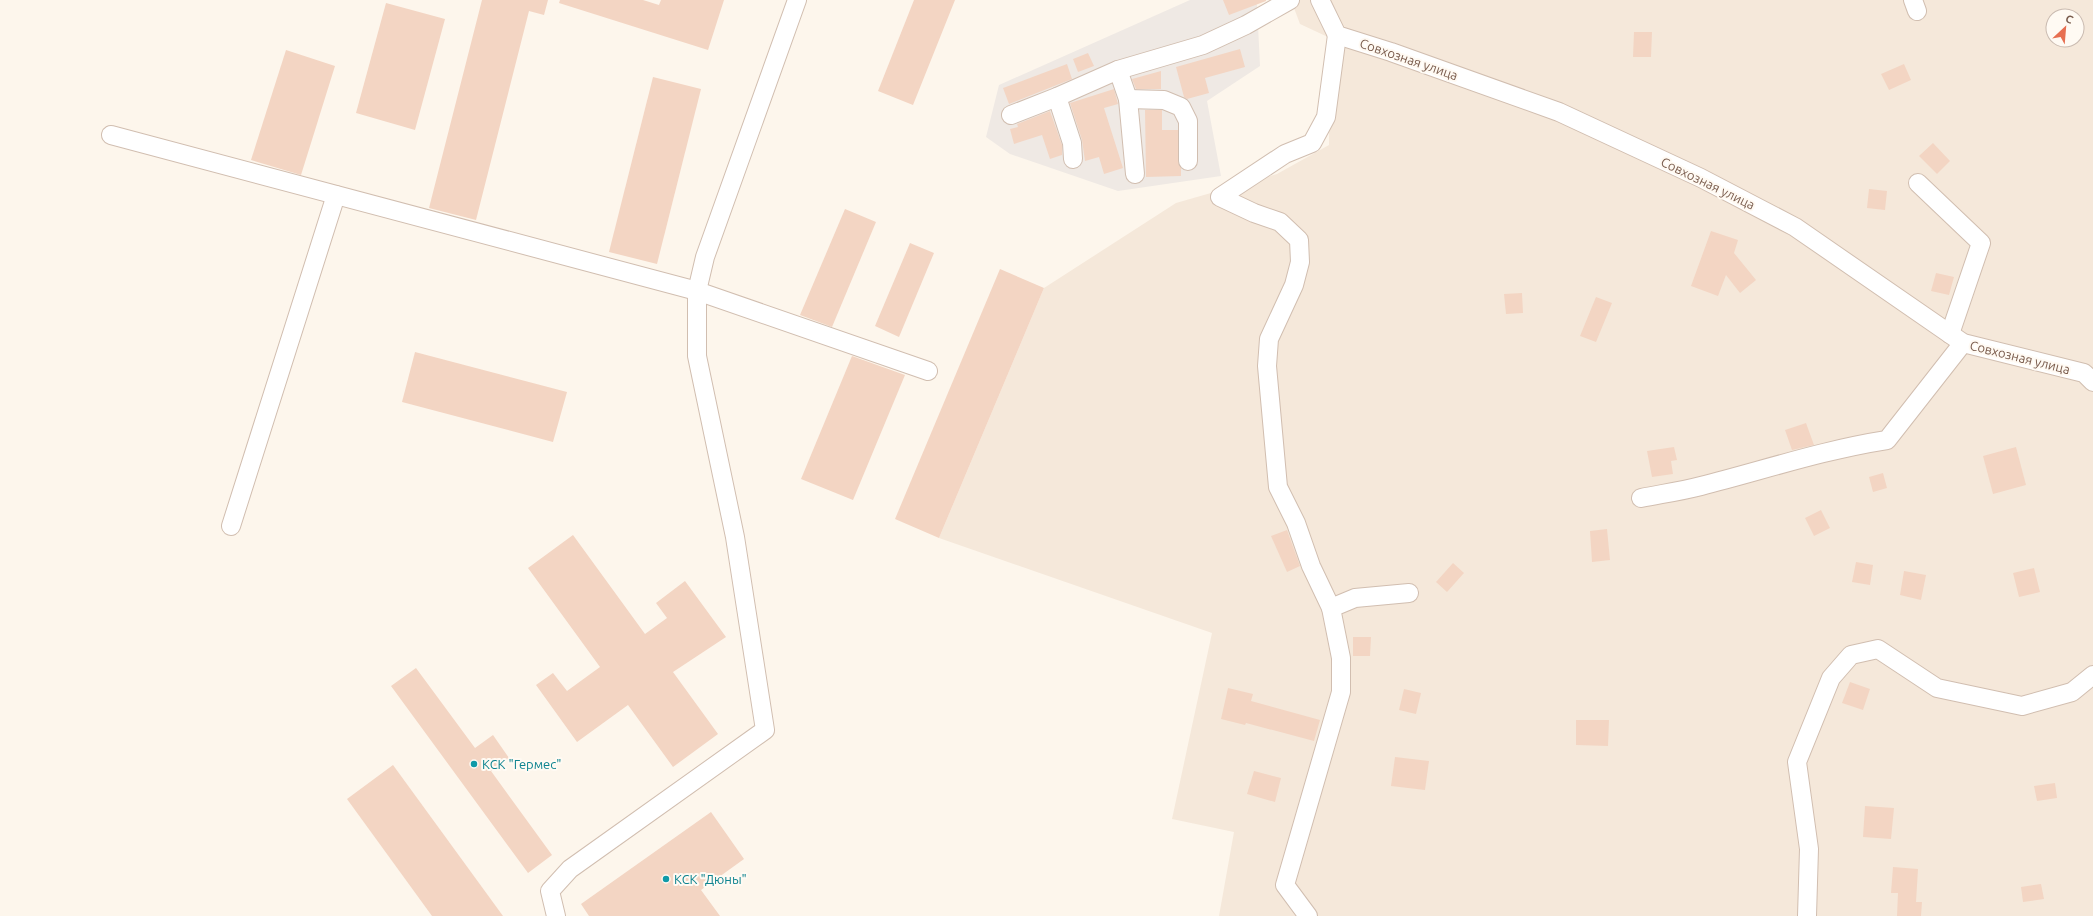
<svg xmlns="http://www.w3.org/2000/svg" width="2093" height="916" font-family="Ubuntu,sans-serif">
	<rect width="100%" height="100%" fill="#fdf6ec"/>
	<path fill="#f5e8da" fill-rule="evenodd" d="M1291,0H2093V916H1219L1234,832L1172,819L1212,633L939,538L1044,288L1176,203L1277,174L1329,145L1330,38L1300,24ZM2053,16H2077V40H2053Z"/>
	<path fill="#efe9e4" d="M1190,0H1255L1257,5L1260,66L1207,101L1221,176L1118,191L1010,154L986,137L999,85Z"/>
	<g fill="#f3d5c3">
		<path d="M482,0H548L544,15L529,11L476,220L429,208Z"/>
		<path d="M560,0H643L659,5L661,0H724L708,50L559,3Z"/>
		<path d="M914,0H955L913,105L878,91Z"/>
		<path d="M1223,0H1266V1L1229,15Z"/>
		<path d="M386,3L445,19L415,130L356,113Z"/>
		<path d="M1634,32H1652L1651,57H1633Z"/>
		<path d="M1240,49L1245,67L1205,78L1209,93L1187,99L1184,97L1176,67Z"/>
		<path d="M286,50L335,66L301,175L251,160Z"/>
		<path d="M1088,53L1094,66L1078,72L1073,59Z"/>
		<path d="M1067,64L1072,79L1009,104L1003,88Z"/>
		<path d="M1904,64L1911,80L1889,90L1881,74Z"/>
		<path d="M1161,71V89H1136L1132,79Z"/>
		<path d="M653,77L701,89L657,264L609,252Z"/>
		<path d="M1114,89L1118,104L1104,108L1123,168L1104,174L1099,157L1085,161L1082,140L1070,103Z"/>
		<path d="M1145,110H1162V130H1178V161L1181,168V176L1146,177Z"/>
		<path d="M1050,111L1062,145V155L1050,159L1042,135L1014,144L1010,129L1018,127L1017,124Z"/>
		<path d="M1933,143L1950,161L1937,174L1919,156Z"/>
		<path d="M1869,189L1887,191L1885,210L1867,208Z"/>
		<path d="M845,209L876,222L832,327L800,315Z"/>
		<path d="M1711,231L1738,240L1734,253L1756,280L1740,293L1726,275L1718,296L1691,286Z"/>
		<path d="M910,243L934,253L899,337L875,326Z"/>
		<path d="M1000,269L1044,288L939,538L895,519Z"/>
		<path d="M1936,273L1954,277L1949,295L1931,291Z"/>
		<path d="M1522,293L1523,313L1506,314L1504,294Z"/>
		<path d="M1596,297L1612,303L1596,342L1580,336Z"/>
		<path d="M415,352L567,392L553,442L402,402Z"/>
		<path d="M852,356L905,375L853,500L801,479Z"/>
		<path d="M1806,423L1814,445L1792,450L1785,430Z"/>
		<path d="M1674,447L1677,460L1671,461L1673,474L1652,477L1647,451Z"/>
		<path d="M2016,447L2026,485L1993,494L1983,456Z"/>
		<path d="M1883,473L1887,488L1873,492L1869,477Z"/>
		<path d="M1821,510L1830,528L1814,536L1805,518Z"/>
		<path d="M1607,529L1610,560L1592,562L1590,531Z"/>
		<path d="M1287,530L1300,566L1287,572L1271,536Z"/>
		<path d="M573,535L645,634L667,618L656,603L685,581L726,637L673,672L718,734L673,767L628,705L577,742L536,685L553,673L567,691L600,667L528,568Z"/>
		<path d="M1856,562L1873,565L1870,585L1852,582Z"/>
		<path d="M1453,563L1464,573L1447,592L1436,582Z"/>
		<path d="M2034,568L2040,592L2019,597L2013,573Z"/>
		<path d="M1904,571L1926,575L1921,600L1900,595Z"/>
		<path d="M1353,637H1371L1370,656H1353Z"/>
		<path d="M416,668L475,748L493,735L509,758L491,771L552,855L528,873L391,686Z"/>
		<path d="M1850,682L1870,689L1863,710L1842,703Z"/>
		<path d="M1228,688L1253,694L1251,701L1320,720L1314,741L1246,723L1245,725L1221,719Z"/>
		<path d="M1404,689L1421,693L1416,714L1399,710Z"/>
		<path d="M1576,720H1609L1608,746L1576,745Z"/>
		<path d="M1395,757L1429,761L1425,790L1391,786Z"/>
		<path d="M393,765L503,916H432L347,799Z"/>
		<path d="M1254,771L1281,778L1275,802L1247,794Z"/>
		<path d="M2055,783L2057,798L2037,801L2034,786Z"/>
		<path d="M1865,806L1894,808L1891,839L1863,837Z"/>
		<path d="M711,812L744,859L701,890L720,916H589L581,904Z"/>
		<path d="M1893,867L1918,869L1916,902H1922L1921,916H1897L1898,893H1891Z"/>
		<path d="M2041,884L2044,899L2023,902L2021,887Z"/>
	</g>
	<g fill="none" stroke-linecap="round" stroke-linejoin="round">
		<defs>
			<g id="minor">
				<path d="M1320,0L1337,35L1391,52L1559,112L1701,178L1795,227L1963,343L2084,373L2093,382"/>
				<path d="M1913,0L1917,11"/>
				<path d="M1118,70L1128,99L1135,174"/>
				<path d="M1057,97L1072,143L1073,159"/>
				<path d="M1128,99L1164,100L1181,107L1188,121V161"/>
				<path d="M1011,115L1057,97L1118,70L1203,45L1246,25L1290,0"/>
				<path d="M111,135L697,291L928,371"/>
				<path d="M1918,183L1981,243L1950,334"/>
				<path d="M1641,498C1661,494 1682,491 1701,486C1764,470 1823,450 1887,440L1963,343"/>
				<path d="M231,526L336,195"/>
				<path d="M1331,608L1311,566L1296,523L1278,487L1267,366L1269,339L1294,285L1300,262L1299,240L1280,222L1254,213L1220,197L1285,154L1312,143L1326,117L1337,35"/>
				<path d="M556,916L550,891L570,869L765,730L735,537L697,356V291L705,257L797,0"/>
				<path d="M1308,916L1285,885L1341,692V658L1331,608L1355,598L1409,593"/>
				<path d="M1807,916L1809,849L1797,762L1831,678L1851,655L1878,649L1937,688L2022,706L2072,692L2093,675"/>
			</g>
		</defs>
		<use href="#minor" stroke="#d1beb0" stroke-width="20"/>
		<use href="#minor" stroke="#fff" stroke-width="18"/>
	</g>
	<g fill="#0f9aa8" stroke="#fffaf3" stroke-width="1.5">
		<circle cx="474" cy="764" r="4"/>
		<circle cx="666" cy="879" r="4"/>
	</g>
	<g text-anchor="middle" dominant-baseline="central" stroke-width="4" stroke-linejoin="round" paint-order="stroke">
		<g font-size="13" fill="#7a5c4d" stroke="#fffaf3">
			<text transform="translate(1409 59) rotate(19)">Совхозная улица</text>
			<text transform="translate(1708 183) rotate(26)">Совхозная улица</text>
			<text transform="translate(2020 357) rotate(14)">Совхозная улица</text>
		</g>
		<g font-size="13" fill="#0d838f" stroke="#fffaf3" text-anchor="start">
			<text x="482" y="764">КСК "Гермес"</text>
			<text x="674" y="879">КСК "Дюны"</text>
		</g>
	</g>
	<g transform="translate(2065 28) rotate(26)"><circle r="19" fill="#fffaf3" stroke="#cabbb1"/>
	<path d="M0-3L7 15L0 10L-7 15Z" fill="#e76f51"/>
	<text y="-6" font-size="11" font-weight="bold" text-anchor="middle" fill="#7a5c4d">С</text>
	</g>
</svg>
